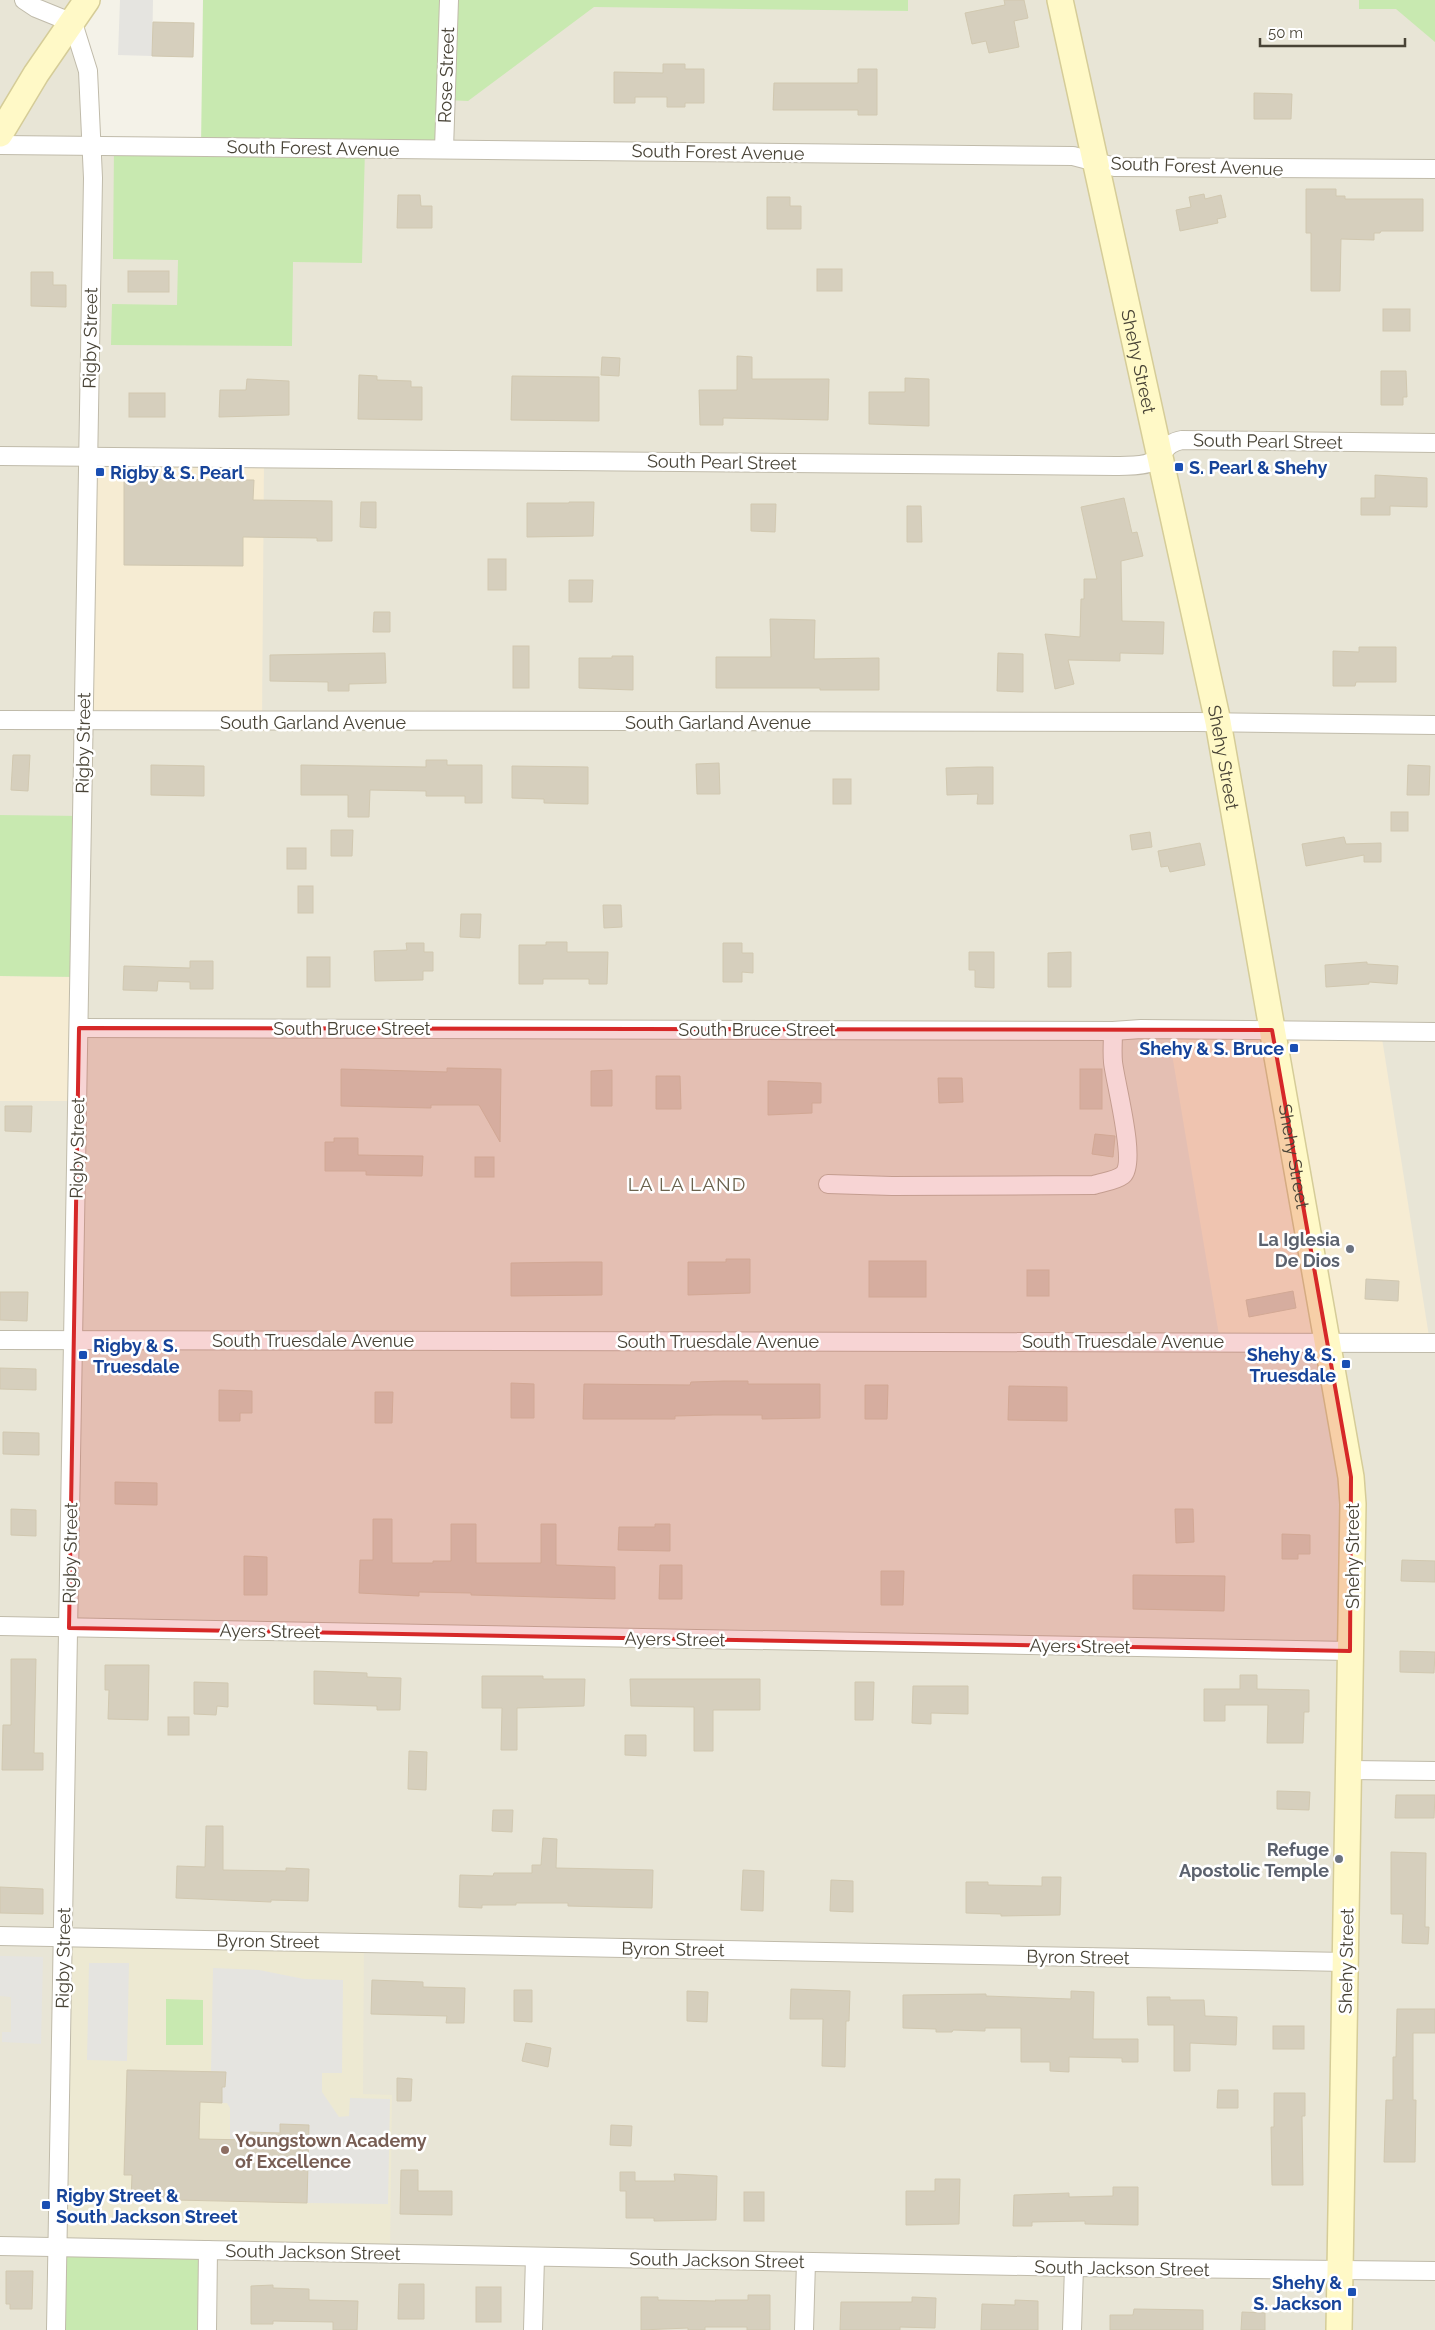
<svg xmlns="http://www.w3.org/2000/svg" width="1435" height="2330" font-family="Raleway,sans-serif">
	<rect width="100%" height="100%" fill="#f4f2e8"/>
	<path fill="#e8e5d6" d="M0,0H87L73,23L91,146L201,147L597,0L908,11V0H1435V2330H0Z"/>
	<g fill="#f6ecd3">
		<path d="M88,456L264,458L262,722L84,721Z"/>
		<path d="M0,976L79,977L78,1101H0Z"/>
		<path d="M1168,1030L1381,1032L1430,1343L1220,1341Z"/>
	</g>
	<path fill="#ede9d2" d="M63,1937L364,1943L363,2094L392,2095L390,2254L57,2247Z"/>
	<g fill="#c8e9b0">
		<path d="M203,0H908V11L594,7L468,101L445,100L444,149H365L362,263L293,262L292,346L111,345L112,304L177,305L178,260L113,259L114,146L201,147Z"/>
		<path d="M1359,0H1435V42L1396,9H1359Z"/>
		<path d="M0,815L82,816L79,977L0,976Z"/>
		<path d="M166,1999L203,2000V2045H166Z"/>
		<path d="M57,2247L208,2250L207,2330H56Z"/>
	</g>
	<g fill="#e5e4e0">
		<path d="M120,0H153L152,56L118,55Z"/>
		<path d="M0,1956L43,1957L41,2044L2,2042V2032H11V1997L0,1996Z"/>
		<path d="M89,1963H129L127,2061L87,2060Z"/>
		<path d="M213,1968L259,1970L304,1979L343,1980L342,2073H322V2092L339,2117L349,2116L350,2098L390,2099L388,2204L307,2203L309,2125L281,2124L280,2133L250,2132L249,2140L230,2139V2108L227,2103H222V2087L225,2086L226,2072L211,2071Z"/>
	</g>
	<g fill="#d6cfbd" stroke="#d1c8b0">
		<path d="M1004,0H1024L1028,18L1014,21L1019,47L989,53L986,41L972,44L965,13L1005,5Z"/>
		<path d="M153,22L194,23L193,57L152,56Z"/>
		<path d="M663,64H685V69H704V103H685V107H667V97H635V103H614V72L663,73Z"/>
		<path d="M858,69H877V115H858V110H773L774,83H858Z"/>
		<path d="M1254,93L1292,94L1291,119H1254Z"/>
		<path d="M1306,189H1336V196H1345V199H1423V231H1381L1380,233H1374V240L1341,239L1340,291H1311V233H1306Z"/>
		<path d="M1204,194L1205,199L1221,195L1226,217L1217,219L1218,223L1180,231L1176,210L1191,207L1189,197Z"/>
		<path d="M398,195H420L421,206H432V228H397Z"/>
		<path d="M767,197H790V206H801V229H767Z"/>
		<rect x="817" y="269" width="25" height="22"/>
		<rect x="128" y="271" width="41" height="21"/>
		<path d="M31,272H53V285H66V307L31,306Z"/>
		<rect x="1383" y="309" width="27" height="22"/>
		<path d="M737,356L752,357V379H829L828,420L723,418V425H700L699,390H737Z"/>
		<path d="M602,357L620,358L619,376L601,375Z"/>
		<path d="M1381,371H1406L1407,397H1403V405H1381Z"/>
		<path d="M359,375L377,376V380L411,381V387H422V420L358,419Z"/>
		<path d="M512,376L599,377V421L511,420Z"/>
		<path d="M905,378L929,379V426L869,424V392H905Z"/>
		<path d="M247,379L289,381V415L219,417L220,390H246Z"/>
		<rect x="129" y="393" width="36" height="24"/>
		<path d="M1375,475L1427,478V507L1390,506V515H1361V498H1375Z"/>
		<path d="M124,479L254,480L253,500L332,501V541H317V538L243,537V566L124,565Z"/>
		<path d="M1124,498L1132,533L1137,532L1143,556L1121,561L1122,621L1164,622L1163,654L1120,653V661L1068,660L1074,684L1055,689L1045,634L1080,637L1081,599H1084V579H1097L1081,507Z"/>
		<path d="M361,502H376V528L360,527Z"/>
		<path d="M569,502H594L593,536L527,537V503H569Z"/>
		<path d="M751,504H776L775,532L751,531Z"/>
		<path d="M907,506H921L922,542H907Z"/>
		<rect x="488" y="559" width="18" height="31"/>
		<path d="M569,580H593L592,602H569Z"/>
		<path d="M374,612H390V632H373Z"/>
		<path d="M770,619L815,620L814,659L879,658V690H820V688H716V657H771Z"/>
		<rect x="513" y="646" width="16" height="42"/>
		<path d="M1359,647H1396V682H1356L1355,686H1333V651L1359,652Z"/>
		<path d="M385,653L386,683L349,684V691H328V682L270,681V655Z"/>
		<path d="M998,653L1023,654V692L997,691Z"/>
		<path d="M612,656H633V690L579,688V658H612Z"/>
		<path d="M13,755H30L28,791L11,790Z"/>
		<path d="M426,760H447V765H482V803H465V796H426V791L370,790L369,817H348V795H301V765L426,767Z"/>
		<path d="M719,763L720,794H697L696,764Z"/>
		<path d="M151,765L204,766V796L151,795Z"/>
		<path d="M1408,765L1430,766L1429,795H1407Z"/>
		<path d="M512,766L588,767V804L544,803V799L512,798Z"/>
		<path d="M978,767H993V804H977L978,794L947,795L946,768Z"/>
		<rect x="833" y="779" width="18" height="25"/>
		<rect x="1391" y="812" width="17" height="19"/>
		<path d="M331,830H353L352,856H331Z"/>
		<path d="M1150,832L1152,847L1132,850L1130,835Z"/>
		<path d="M1344,837L1346,844L1381,843V862H1364V855L1306,866L1302,844Z"/>
		<path d="M1200,843L1205,865L1170,872L1168,866L1161,867L1158,851Z"/>
		<rect x="287" y="848" width="19" height="21"/>
		<rect x="298" y="886" width="15" height="27"/>
		<path d="M603,905H621L622,927L604,928Z"/>
		<path d="M461,914H481L480,938L460,937Z"/>
		<path d="M546,942H567V952H608L607,984H589V979H543V984H519V945H546Z"/>
		<path d="M406,943H424V952H433V971H423V980L375,981L374,951L407,950Z"/>
		<path d="M723,943H742V953H753V973L742,972V982H723Z"/>
		<path d="M969,952H994V988L975,987V970H969Z"/>
		<path d="M1071,952V987H1048V953Z"/>
		<rect x="307" y="957" width="23" height="30"/>
		<path d="M190,961H213V989H190V982L158,981L157,991L123,990L124,966L190,968Z"/>
		<path d="M1367,962V964L1398,966L1397,984L1369,982V984L1326,987L1325,965Z"/>
		<path d="M447,1068L501,1069L500,1142L479,1105H431V1108L341,1106V1069L447,1072Z"/>
		<rect x="1080" y="1069" width="22" height="40"/>
		<path d="M612,1070V1106H591V1071Z"/>
		<path d="M656,1076H680L681,1109H656Z"/>
		<path d="M938,1078H962L963,1102L939,1103Z"/>
		<path d="M768,1081L821,1083V1103H812V1113L768,1115Z"/>
		<path d="M5,1106H32L31,1132L5,1131Z"/>
		<path d="M1095,1134L1115,1136L1113,1157L1092,1154Z"/>
		<path d="M334,1138H358V1155L423,1156L422,1176L366,1175V1171H325V1142H334Z"/>
		<rect x="475" y="1157" width="19" height="20"/>
		<path d="M726,1259H750V1293L688,1295V1262H726Z"/>
		<rect x="869" y="1261" width="57" height="36"/>
		<path d="M577,1262H602V1295L511,1296V1263Z"/>
		<rect x="1027" y="1270" width="22" height="26"/>
		<path d="M1366,1279L1399,1281L1398,1301L1365,1299Z"/>
		<path d="M1293,1291L1296,1308L1249,1317L1246,1300Z"/>
		<path d="M0,1292H28L27,1321L0,1320Z"/>
		<path d="M0,1368L36,1369V1390L0,1389Z"/>
		<path d="M725,1381H748V1384H820V1418L762,1419V1415H713L675,1416V1419H583L584,1384L690,1385L691,1382Z"/>
		<path d="M511,1383L534,1384V1418H511Z"/>
		<path d="M865,1385H888L887,1419H865Z"/>
		<path d="M1009,1386L1067,1387V1421L1008,1420Z"/>
		<path d="M219,1390L252,1391V1413H240V1421H219Z"/>
		<path d="M375,1392H393L392,1423H375Z"/>
		<path d="M3,1432L39,1433V1455L3,1454Z"/>
		<path d="M115,1482L157,1483V1505L115,1504Z"/>
		<path d="M11,1509L36,1510V1536L11,1535Z"/>
		<path d="M1175,1509H1193L1194,1542L1176,1543Z"/>
		<path d="M373,1519H392V1563H433V1561H451V1524H476V1563H541V1524H556V1565L615,1567V1599L471,1595V1593L419,1592V1596L359,1593L360,1560H373Z"/>
		<path d="M655,1524H670V1551L618,1550L619,1527H655Z"/>
		<path d="M1282,1534L1310,1535V1554H1298V1559H1282Z"/>
		<path d="M244,1556L267,1557V1595H244Z"/>
		<path d="M1402,1560L1435,1561V1582L1401,1581Z"/>
		<path d="M660,1565H682V1599H659Z"/>
		<path d="M881,1571H904L903,1605H881Z"/>
		<path d="M1133,1575L1225,1576L1224,1611L1133,1609Z"/>
		<path d="M1400,1651L1435,1652L1434,1673L1400,1672Z"/>
		<path d="M11,1659H36L34,1753H43V1770H2L3,1725H11Z"/>
		<path d="M105,1665H149L148,1720L108,1719L109,1690H105Z"/>
		<path d="M314,1671L367,1673V1677L401,1678L400,1710H377V1706L314,1704Z"/>
		<path d="M1240,1675H1257V1689L1309,1690V1712H1304L1303,1743H1267L1268,1705H1225V1721H1204V1689H1240Z"/>
		<path d="M482,1676H543V1679H585L584,1706L517,1708V1750H501L502,1708H482Z"/>
		<path d="M630,1679H760V1710H713V1751H694V1707L631,1706Z"/>
		<path d="M194,1682L228,1683V1707L217,1706L216,1715L194,1714Z"/>
		<path d="M855,1682H874L873,1720H855Z"/>
		<path d="M913,1686H968V1714L931,1713V1724L912,1723Z"/>
		<rect x="168" y="1717" width="21" height="18"/>
		<path d="M625,1735H646V1756L625,1755Z"/>
		<path d="M409,1751L427,1752L426,1790L408,1789Z"/>
		<path d="M1277,1791L1310,1792L1309,1810L1277,1809Z"/>
		<path d="M1396,1795H1435L1434,1818H1395Z"/>
		<path d="M493,1810H513L512,1832L492,1831Z"/>
		<path d="M206,1826H223V1870L286,1871V1868L309,1869L308,1901L271,1900V1902L176,1898L177,1866L205,1867Z"/>
		<path d="M543,1838L557,1839L556,1868L653,1870L652,1908L568,1906V1903H516V1905H482V1908L459,1907L460,1875L493,1876L494,1873H532V1865H541Z"/>
		<path d="M1391,1852L1426,1853L1425,1927H1429L1428,1944L1402,1943L1403,1914H1391Z"/>
		<path d="M743,1870L764,1871L763,1911L741,1910Z"/>
		<path d="M1042,1877H1061L1060,1915L1001,1916V1914L966,1913V1882H988V1885L1042,1886Z"/>
		<path d="M831,1880L853,1881V1912L830,1911Z"/>
		<path d="M0,1887L43,1889V1914L0,1913Z"/>
		<path d="M372,1980L423,1982V1987L465,1988L464,2023H446L447,2016L371,2014Z"/>
		<path d="M791,1989L850,1991L849,2021H846L845,2067L822,2066L823,2019H790Z"/>
		<path d="M514,1990H532V2022L514,2021Z"/>
		<path d="M687,1991L708,1992L707,2022L687,2021Z"/>
		<path d="M1071,1991L1094,1992L1093,2039H1138V2062H1122V2058L1069,2057V2072L1050,2071V2062H1021V2028H985V2031L953,2030L952,2032H936V2029L903,2028V1995L986,1994V1996L1071,1999Z"/>
		<path d="M1147,1997H1170V2000H1204L1205,2016L1237,2017L1236,2045L1190,2043V2071H1174V2025H1148Z"/>
		<path d="M1397,2009H1435V2033H1413V2100H1416L1415,2162H1384L1386,2100H1393V2057H1396Z"/>
		<rect x="1273" y="2026" width="31" height="23"/>
		<path d="M526,2043L551,2048L548,2067L522,2061Z"/>
		<path d="M127,2070L226,2072L225,2087H222V2103L200,2102L199,2139L249,2140V2132L280,2133V2124L309,2125L307,2203L131,2199L132,2175H124Z"/>
		<path d="M397,2078L412,2079L411,2101H397Z"/>
		<path d="M1218,2090H1238V2108H1217Z"/>
		<path d="M1274,2093H1305V2116H1302L1303,2185H1272L1271,2127H1274Z"/>
		<path d="M611,2125L632,2126L631,2146L610,2145Z"/>
		<path d="M401,2170H418V2191H452V2215L400,2214Z"/>
		<path d="M620,2172H635V2181H675L674,2174L717,2176L716,2220L654,2221V2218H626V2191H620Z"/>
		<path d="M935,2179H960L959,2224L906,2225V2191H935Z"/>
		<path d="M1113,2187H1138V2225L1085,2224V2221L1032,2222V2226H1013L1014,2195L1069,2193V2197L1113,2196Z"/>
		<rect x="744" y="2192" width="20" height="29"/>
		<path d="M6,2271H33L32,2309H10V2304H6Z"/>
		<path d="M399,2284H424V2319H398Z"/>
		<path d="M273,2285V2288L309,2289V2300L358,2301L357,2330H333V2322L273,2321V2324H251V2286Z"/>
		<rect x="476" y="2287" width="25" height="35"/>
		<path d="M748,2295H770V2330H747V2327H705V2330H688V2328L641,2330V2297H658V2300L716,2301L715,2300H748Z"/>
		<path d="M912,2297L936,2298L935,2328L900,2327V2330H840L841,2302H912Z"/>
		<path d="M1015,2300L1038,2301V2330H981L982,2304L1015,2305Z"/>
		<path d="M1134,2309L1203,2310V2330H1110V2315H1133Z"/>
		<path d="M1242,2312L1265,2313V2330H1241Z"/>
	</g>
	<g fill="none" stroke-linecap="round" stroke-linejoin="round">
		<defs>
			<g id="street">
				<path d="M24,0L36,8L73,23L88,71L93,178L56,2330"/>
				<path d="M0,145L1073,156L1115,167L1435,169"/>
				<path d="M444,149L449,0"/>
				<path d="M0,456L1116,466C1127,465 1141,467 1151,462C1164,456 1164,443 1182,440L1435,443"/>
				<path d="M0,720L1197,722L1435,725"/>
				<path d="M79,1028L1113,1031L1141,1029L1435,1032"/>
				<path d="M828,1184L892,1186L1094,1185C1103,1182 1115,1181 1123,1175C1137,1162 1115,1082 1113,1062C1112,1052 1113,1041 1113,1031"/>
				<path d="M0,1340L1435,1343"/>
				<path d="M0,1626L1350,1651"/>
				<path d="M1350,1770L1435,1771"/>
				<path d="M0,1936L1345,1962"/>
				<path d="M0,2246L1074,2267L1435,2271"/>
				<path d="M207,2330L208,2250"/>
				<path d="M533,2330L535,2257"/>
				<path d="M804,2330L806,2262"/>
				<path d="M1072,2330L1074,2267"/>
			</g>
			<g id="secondary">
				<path id="s1" d="M1060,0L1218,722L1351,1477L1353,1504L1339,2330"/>
				<path d="M0,134L36,74L87,0"/>
			</g>
		</defs>
		<use href="#street" stroke="#c0bbaa" stroke-width="20"/>
		<use href="#secondary" stroke="#d5cc98" stroke-width="28"/>
		<use href="#street" stroke="#fff" stroke-width="18"/>
		<use href="#secondary" stroke="#fff9c7" stroke-width="25"/>
	</g>
	<path fill="#d62828" fill-opacity="0.2" stroke="#d62828" stroke-width="4" stroke-linejoin="round" d="M79,1028L1272,1030L1351,1477L1350,1651L69,1628Z"/>
	<g fill="#1a4fb4" stroke="#fff" stroke-width="2">
		<rect x="1174" y="462" width="10" height="10" rx="2.5"/>
		<rect x="95" y="467" width="10" height="10" rx="2.5"/>
		<rect x="1289" y="1043" width="10" height="10" rx="2.5"/>
		<rect x="78" y="1350" width="10" height="10" rx="2.5"/>
		<rect x="1341" y="1359" width="10" height="10" rx="2.5"/>
		<rect x="41" y="2200" width="10" height="10" rx="2.5"/>
		<rect x="1347" y="2287" width="10" height="10" rx="2.5"/>
	</g>
	<g fill="#6b7280" stroke="#fff" stroke-width="2">
		<circle cx="1350" cy="1249" r="5"/>
		<circle cx="1339" cy="1859" r="5"/>
	</g>
	<circle fill="#8d6e63" stroke="#fff" stroke-width="2" cx="225" cy="2150" r="5"/>
	<g text-anchor="middle" dominant-baseline="central" stroke-width="5" stroke-linejoin="round" paint-order="stroke">
		<g font-size="18" fill="#484336" stroke="#fff">
			<text transform="translate(446 75) rotate(-88)">Rose Street</text>
			<text transform="translate(313 148) rotate(1)">South Forest Avenue</text>
			<text transform="translate(718 152) rotate(1)">South Forest Avenue</text>
			<text transform="translate(1197 166) rotate(2)">South Forest Avenue</text>
			<text transform="translate(90 338) rotate(-89)">Rigby Street</text>
			<text stroke="none"><textPath href="#s1" startOffset="370">Shehy Street</textPath></text>
			<text transform="translate(1268 441) rotate(1)">South Pearl Street</text>
			<text transform="translate(722 462) rotate(1)">South Pearl Street</text>
			<text x="313" y="722">South Garland Avenue</text>
			<text x="718" y="722">South Garland Avenue</text>
			<text transform="translate(83 743) rotate(-89)">Rigby Street</text>
			<text stroke="none"><textPath href="#s1" startOffset="775">Shehy Street</textPath></text>
			<text x="352" y="1028">South Bruce Street</text>
			<text x="757" y="1029">South Bruce Street</text>
			<text transform="translate(77 1148) rotate(-89)">Rigby Street</text>
			<text stroke="none"><textPath href="#s1" startOffset="1180">Shehy Street</textPath></text>
			<text x="313" y="1340">South Truesdale Avenue</text>
			<text x="718" y="1341">South Truesdale Avenue</text>
			<text x="1123" y="1341">South Truesdale Avenue</text>
			<text transform="translate(70 1553) rotate(-89)">Rigby Street</text>
			<text transform="translate(1352 1556) rotate(-90)">Shehy Street</text>
			<text transform="translate(270 1631) rotate(1)">Ayers Street</text>
			<text transform="translate(675 1639) rotate(1)">Ayers Street</text>
			<text transform="translate(1080 1646) rotate(1)">Ayers Street</text>
			<text transform="translate(268 1941) rotate(1)">Byron Street</text>
			<text transform="translate(673 1949) rotate(1)">Byron Street</text>
			<text transform="translate(1078 1957) rotate(1)">Byron Street</text>
			<text transform="translate(63 1958) rotate(-89)">Rigby Street</text>
			<text transform="translate(1346 1961) rotate(-89)">Shehy Street</text>
			<text transform="translate(313 2252) rotate(1)">South Jackson Street</text>
			<text transform="translate(717 2260) rotate(1)">South Jackson Street</text>
			<text transform="translate(1122 2268) rotate(1)">South Jackson Street</text>
		</g>
		<g font-size="18" font-weight="bold" fill="#164399" stroke="#fff" text-anchor="start">
			<text x="1189" y="467">S. Pearl &amp; Shehy</text>
			<text x="110" y="472">Rigby &amp; S. Pearl</text>
			<text x="1284" y="1048" text-anchor="end">Shehy &amp; S. Bruce</text>
			<text x="93" y="1345">Rigby &amp; S.<tspan x="93" dy="21">Truesdale</tspan></text>
			<text x="1336" y="1354" text-anchor="end">Shehy &amp; S.<tspan x="1336" dy="21">Truesdale</tspan></text>
			<text x="56" y="2195">Rigby Street &amp;<tspan x="56" dy="21">South Jackson Street</tspan></text>
			<text x="1342" y="2282" text-anchor="end">Shehy &amp;<tspan x="1342" dy="21">S. Jackson</tspan></text>
		</g>
		<g font-size="18" font-weight="bold" fill="#5b616d" stroke="#fff" text-anchor="end">
			<text x="1340" y="1239">La Iglesia<tspan x="1340" dy="21">De Dios</tspan></text>
			<text x="1329" y="1849">Refuge<tspan x="1329" dy="21">Apostolic Temple</tspan></text>
		</g>
		<g font-size="18" font-weight="bold" fill="#785e54" stroke="#fff" text-anchor="start">
			<text x="235" y="2140">Youngstown Academy<tspan x="235" dy="21">of Excellence</tspan></text>
		</g>
		<g font-size="19" letter-spacing="1" fill="#6b634e" stroke="#fff">
			<text x="687" y="1184">LA LA LAND</text>
		</g>
	</g>
	<path d="M1260 38v8h145v-8" fill="none" stroke="#484336" stroke-width="2.5"/>
	<text x="1268" y="38" font-size="15" fill="#484336" stroke="#ffffff" stroke-width="4" paint-order="stroke">50 m</text>
</svg>
